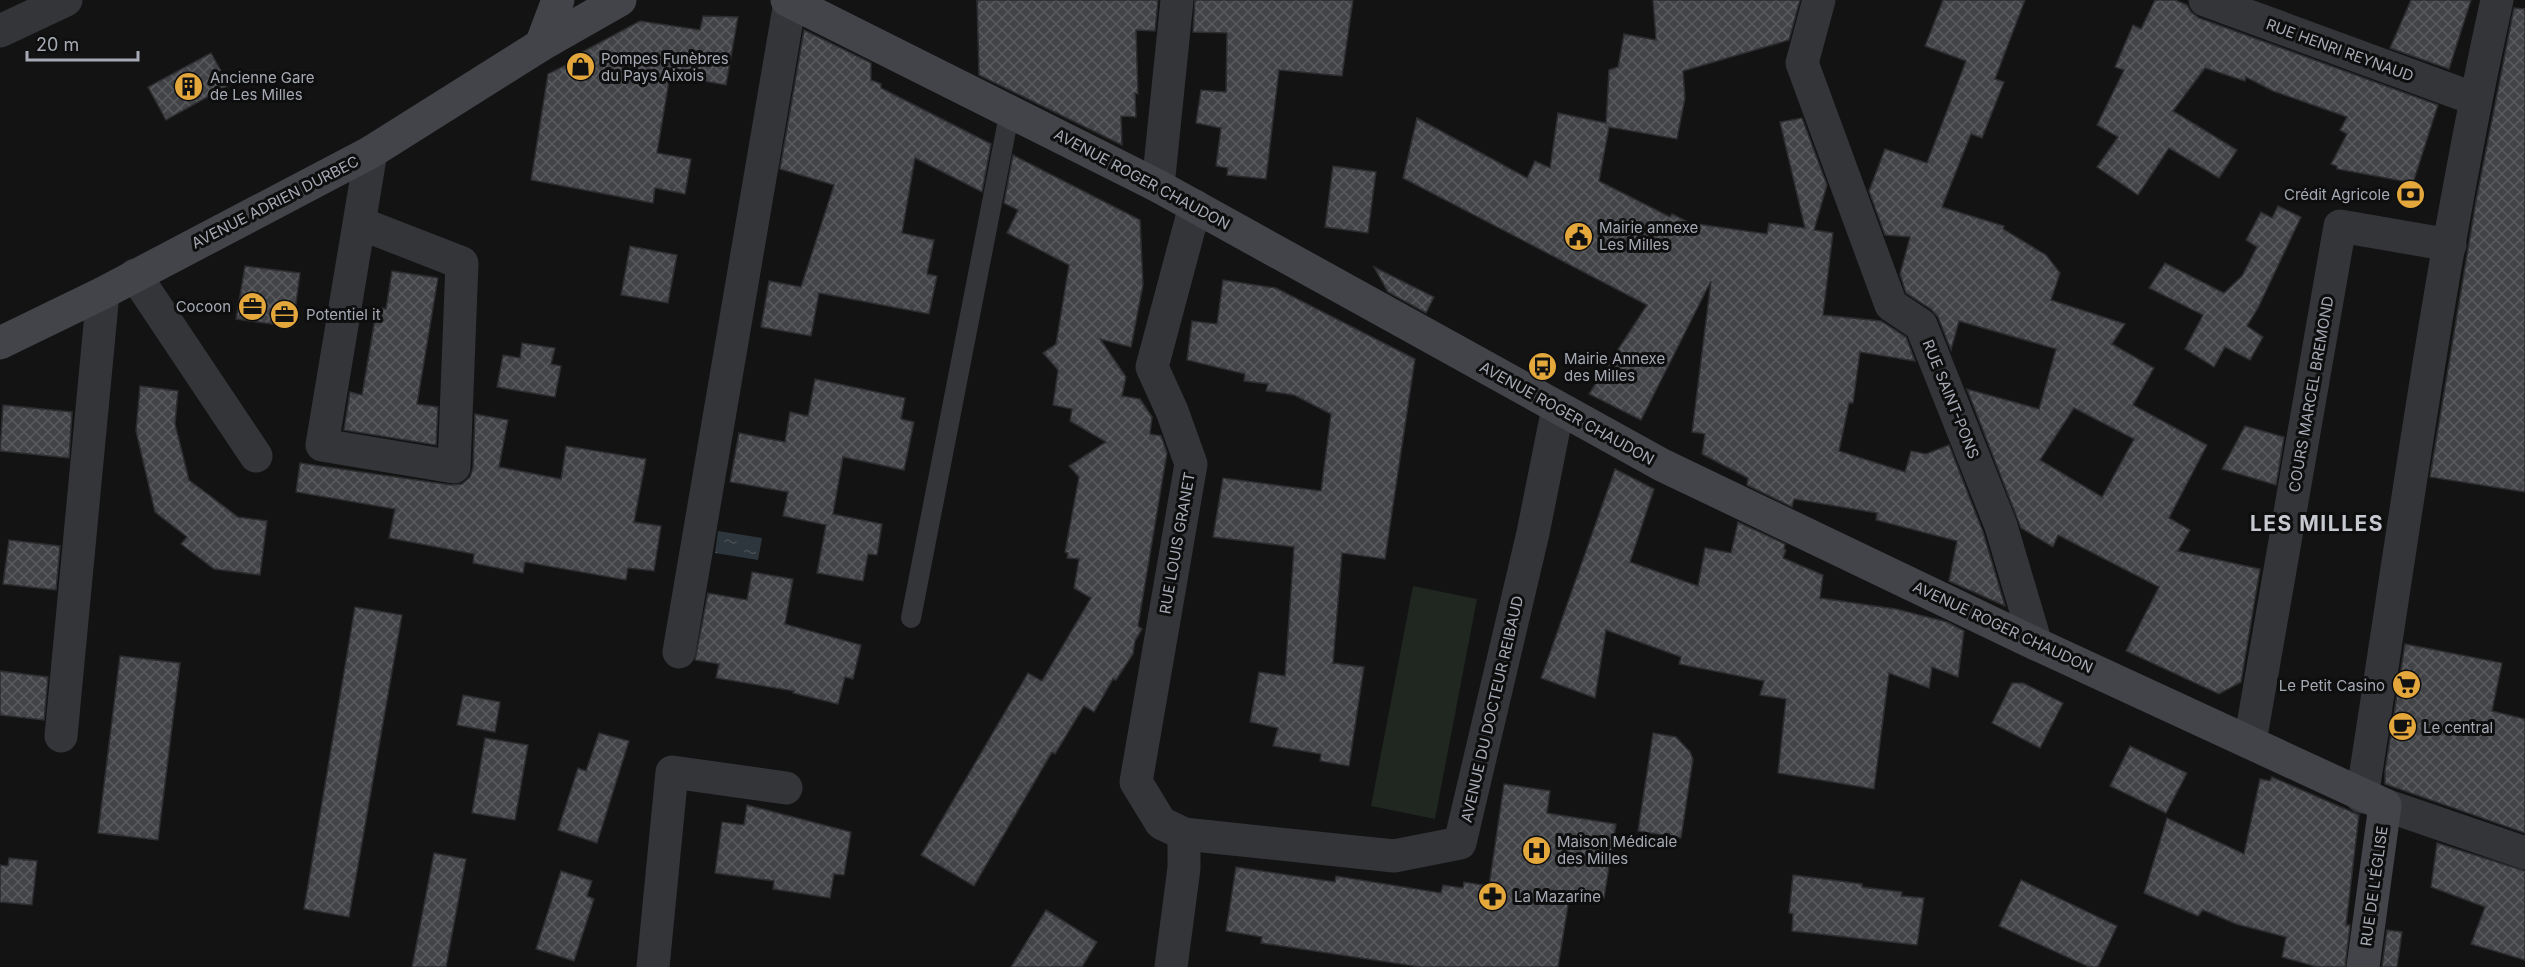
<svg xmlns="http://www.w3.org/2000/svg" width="2525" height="967" font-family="Inter,sans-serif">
	<defs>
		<pattern id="water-ripples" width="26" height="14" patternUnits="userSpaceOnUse" patternTransform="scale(1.5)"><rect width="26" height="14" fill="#2d363c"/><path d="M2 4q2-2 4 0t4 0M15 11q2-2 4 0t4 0" fill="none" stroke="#485056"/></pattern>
		<pattern id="building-cross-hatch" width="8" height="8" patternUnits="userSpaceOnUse" patternTransform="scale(1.5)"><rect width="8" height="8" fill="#424347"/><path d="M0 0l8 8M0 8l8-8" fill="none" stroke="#5a5b5f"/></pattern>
	</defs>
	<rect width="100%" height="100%" fill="#131314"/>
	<path fill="#1f2720" d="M1413,586L1477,599L1435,819L1371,806Z"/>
	<path fill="url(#water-ripples)" d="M718,531L762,538L758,560L715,553Z"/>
	<g fill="url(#building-cross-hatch)" stroke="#2d2d30" stroke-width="1.5" fill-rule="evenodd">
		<path d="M977,0H1158L1155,31L1136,30L1138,94L1135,93L1136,117L1121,116L1122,145L979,75Z"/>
		<path d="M1195,0H1353L1342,76L1279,70L1266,179L1227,175L1228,168L1216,166L1221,128L1196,123L1201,90L1226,92L1227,33L1193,32Z"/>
		<path d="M1653,0H1800L1789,40L1683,71L1685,98L1677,139L1609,127L1599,181L1670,217L1672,214L1690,223L1767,234L1769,223L1805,228L1780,122L1802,118L1827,185L1814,230L1833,233L1823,315L1881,321L1906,337L1915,361L1860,352L1853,403H1849L1839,451L1905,472L1911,451L1926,454L1949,445L1983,532L2005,606L1949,581L1957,541L1876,520L1877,513L1794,499L1792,507L1747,485L1748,478L1702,454L1705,434L1692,432L1711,281L1641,420L1589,394L1647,305L1403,178L1417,118L1527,178L1535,161L1550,168L1558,113L1606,123L1609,70L1618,67L1624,34L1656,40Z"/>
		<path d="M1943,0H2025L1995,79L2004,82L1982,138L1971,134L1942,207L2004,226L2003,229L2046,255L2060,273L2051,300L2125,324L2112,344L2154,368L2133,405L2207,445L2169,518L2190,530L2178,551L2260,569L2241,682L2219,694L2126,651L2159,587L2058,535L2053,547L2021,528L1967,389L2039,409L2056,349L1959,321L1951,350L1938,317L1931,309L1906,293L1900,274L1910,237L1885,235L1869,191L1885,149L1927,163L1966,61L1925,46ZM2074,408L2134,439L2102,497L2040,460Z"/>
		<path d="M2155,0H2175L2187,5L2191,12L2199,18L2438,105L2413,183L2337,169V166L2331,164L2347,134L2340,130L2347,117L2273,91L2246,77L2245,81L2205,68L2173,111L2237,150L2219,178L2169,148L2138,195L2097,167L2118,137L2097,125L2124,70L2115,67L2133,25L2141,29Z"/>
		<path d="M2411,0H2471L2449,69L2390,48Z"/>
		<path d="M2514,8L2525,9V492L2430,477L2476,201Z"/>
		<path d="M703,16L738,17L726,85L670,75L657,153L691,159L685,194L655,188L653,203L531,180L548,74L568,64L569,59L640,21L700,30Z"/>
		<path d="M804,30L871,63V80L881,84V88L991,144L982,192L915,158L902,233L934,240L927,274L937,276L929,314L819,293L811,336L761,327L769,281L801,287L834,185L780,169Z"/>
		<path d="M211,53L229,85L166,120L148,87Z"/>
		<path d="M1013,155L1140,220L1143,285L1131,347L1100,339L1126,377L1122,396L1140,399L1152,417L1150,434L1161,436L1167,453L1138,626L1142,629L1135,641L1133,654L1116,680L1113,679L1094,712L1084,706L1055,754L1052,752L974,886L921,855L1028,673L1042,681L1091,598L1074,588L1079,559L1067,558L1068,553L1065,552L1079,477L1069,466L1106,442L1070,421L1072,409L1053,405L1058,370L1043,353L1056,344L1069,265L1007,233L1018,210L1004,203Z"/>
		<path d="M1333,166L1376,172L1368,233L1325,227Z"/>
		<path d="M2278,206L2301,217L2258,308L2247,326L2263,337L2250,360L2225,347L2214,367L2185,349L2203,315L2149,288L2165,263L2224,293L2242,276L2257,247L2246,240L2261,212L2272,218Z"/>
		<path d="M630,246L677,255L668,303L621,295Z"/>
		<path d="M245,266L300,273L293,327L236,319Z"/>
		<path d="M1374,267L1434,297L1426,313L1388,292Z"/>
		<path d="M392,271L438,278L417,404L438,407L436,445L344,430L350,392L362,395L377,307L386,309Z"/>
		<path d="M1223,280L1276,288L1415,359L1385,559L1342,553L1333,663L1364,667L1349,766L1320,761L1321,754L1273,746L1278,728L1250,722L1259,672L1285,676L1294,547L1213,537L1223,478L1321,491L1331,414L1294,395L1266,391L1268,384L1244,381L1245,374L1187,360L1192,321L1217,324Z"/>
		<path d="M522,343L555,348L551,364L561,366L555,397L497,387L503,355L520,358Z"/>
		<path d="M815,379L905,398L901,419L914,422L904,470L843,457L833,514L882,524L877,555L868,554L863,581L817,573L826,525L783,516L788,492L730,482L739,433L785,442L790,412L808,416Z"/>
		<path d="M140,386L178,391L175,424L189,480L238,517L267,521L260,575L214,569L181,544L187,537L155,512L136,431Z"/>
		<path d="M3,405L72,412L69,458L0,451Z"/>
		<path d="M475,414L508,420L499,467L561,479L566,446L646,459L634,522L661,526L654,571L628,568L626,580L525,562L523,573L473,563L474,554L389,538L395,509L296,492L300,463L451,485L462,484L470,477L473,468Z"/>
		<path d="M2245,426L2284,437L2276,485L2222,469Z"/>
		<path d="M1615,469L1654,489L1630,562L1698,586L1705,548L1731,553L1738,522L1785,544L1784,549L1786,550L1783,558L1823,575L1820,598L1896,609L1947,622L1964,631L1958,677L1932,667L1929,688L1889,673L1874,789L1778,773L1786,699L1760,695L1764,681L1679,664L1681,657L1606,630L1595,698L1541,678Z"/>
		<path d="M9,540L60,546L56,590L3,584Z"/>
		<path d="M752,572L793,579L785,624L861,645L853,679L845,677L838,704L793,693L794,691L716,678L719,664L695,660L708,593L747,600Z"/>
		<path d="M355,607L402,615L349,917L304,909Z"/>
		<path d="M2405,644L2502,663L2492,711L2525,719V833L2385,784V771Z"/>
		<path d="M120,656L180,663L158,840L98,833Z"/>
		<path d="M0,671L48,677L44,720L0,715Z"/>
		<path d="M2012,683H2023L2063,703L2040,748L1992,723Z"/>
		<path d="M463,695L500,702L495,732L457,725Z"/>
		<path d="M599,733L629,741L597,843L558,830L578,768L586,771Z"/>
		<path d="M1653,733L1676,737L1690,752L1693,759L1681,838L1638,831Z"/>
		<path d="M485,738L528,745L515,820L472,813Z"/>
		<path d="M2130,746L2187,773L2166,813L2110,786Z"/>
		<path d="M2272,777L2359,815L2346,925H2350L2345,967H2317L2282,957L2286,937L2236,924L2203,910L2198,916L2144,893L2167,818L2244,854L2260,779L2270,781Z"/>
		<path d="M1504,784L1550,791L1547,813L1616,824L1604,898L1570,893L1558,967H1420L1261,943L1262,937L1226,931L1236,867L1335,882L1336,876L1441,893L1443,885L1463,888L1464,882L1489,886Z"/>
		<path d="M747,805L851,832L844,875L834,874L830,898L773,889L774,881L715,873L722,822L744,825Z"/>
		<path d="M2437,843L2525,871V960L2471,944L2485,907L2431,887Z"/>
		<path d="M434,853L466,859L446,967H412Z"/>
		<path d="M9,858L37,861L32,905L0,902V865L8,866Z"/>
		<path d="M561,871L592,881L587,896L594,899L574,961L536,949Z"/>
		<path d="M1793,875L1862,884V887L1902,892L1901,896L1924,898L1917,945L1792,931L1793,914L1789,913Z"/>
		<path d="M2021,880L2117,926L2098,967H2089L1999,926Z"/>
		<path d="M1046,910L1097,942L1082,967H1011Z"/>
		<path d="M2387,930L2402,932L2397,967H2382Z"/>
	</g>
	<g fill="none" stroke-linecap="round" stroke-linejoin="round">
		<path stroke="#343539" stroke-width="20" d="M911,618L1010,110"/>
		<g stroke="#343539" stroke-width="33">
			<path d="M1819,0L1802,63L1891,305L1921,325L2001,526L2036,644"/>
			<path d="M2205,0L2475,99"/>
			<path d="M0,31L66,0"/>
			<path d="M1158,186L1177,0"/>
			<path d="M1195,206L1152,367L1172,411L1191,464L1136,782L1161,823L1184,834L1394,856L1460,843L1533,533L1558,408"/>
			<path d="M359,223L462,263L454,467L322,445L371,152"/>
			<path d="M135,275L256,456"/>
			<path d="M679,652L790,2"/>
			<path d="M61,736L103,293"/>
			<path d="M2250,742L2340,226L2450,245"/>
			<path d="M2362,797C2404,531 2439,263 2497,0"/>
			<path d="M2385,805L2525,853"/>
			<path d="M653,967L672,772L786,788"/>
			<path d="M1171,967L1184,868V834"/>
		</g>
		<g stroke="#424449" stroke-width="33">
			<path d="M787,0L1158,186L1662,465L2036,644L2385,805L2363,967"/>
			<path d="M541,45L558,0"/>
			<path d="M0,343L103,293L371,152L541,45L620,0"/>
		</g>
	</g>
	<defs>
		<symbol id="shop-disc" viewBox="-11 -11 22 22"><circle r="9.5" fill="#e3a73c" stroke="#0e0e0f"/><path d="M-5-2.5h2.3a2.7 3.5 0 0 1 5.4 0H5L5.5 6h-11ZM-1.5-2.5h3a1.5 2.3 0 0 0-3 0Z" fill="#111"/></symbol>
		<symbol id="building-disc" viewBox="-11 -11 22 22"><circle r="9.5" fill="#e3a73c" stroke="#0e0e0f"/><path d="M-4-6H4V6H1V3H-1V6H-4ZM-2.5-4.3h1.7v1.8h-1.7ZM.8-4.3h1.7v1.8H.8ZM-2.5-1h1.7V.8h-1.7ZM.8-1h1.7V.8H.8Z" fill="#111"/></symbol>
		<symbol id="bank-disc" viewBox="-11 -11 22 22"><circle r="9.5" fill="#e3a73c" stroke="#0e0e0f"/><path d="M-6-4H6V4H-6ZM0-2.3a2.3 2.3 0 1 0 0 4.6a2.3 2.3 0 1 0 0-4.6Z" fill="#111"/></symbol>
		<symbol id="civic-disc" viewBox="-11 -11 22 22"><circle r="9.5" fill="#e3a73c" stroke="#0e0e0f"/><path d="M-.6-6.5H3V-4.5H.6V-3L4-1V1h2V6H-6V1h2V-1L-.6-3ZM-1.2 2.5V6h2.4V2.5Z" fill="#111"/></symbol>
		<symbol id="office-disc" viewBox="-11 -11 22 22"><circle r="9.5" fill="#e3a73c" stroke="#0e0e0f"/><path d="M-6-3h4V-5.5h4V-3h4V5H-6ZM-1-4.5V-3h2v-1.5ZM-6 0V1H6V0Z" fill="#111"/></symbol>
		<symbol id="bus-disc" viewBox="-11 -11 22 22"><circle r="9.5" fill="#e3a73c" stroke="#0e0e0f"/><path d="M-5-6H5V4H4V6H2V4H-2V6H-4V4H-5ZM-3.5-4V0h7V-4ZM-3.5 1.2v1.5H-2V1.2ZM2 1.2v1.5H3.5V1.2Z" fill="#111"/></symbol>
		<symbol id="supermarket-disc" viewBox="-11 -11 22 22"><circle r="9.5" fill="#e3a73c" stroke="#0e0e0f"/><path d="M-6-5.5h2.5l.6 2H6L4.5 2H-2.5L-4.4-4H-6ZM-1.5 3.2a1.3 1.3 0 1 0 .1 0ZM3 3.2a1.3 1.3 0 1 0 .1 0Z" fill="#111"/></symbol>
		<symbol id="cafe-disc" viewBox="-11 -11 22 22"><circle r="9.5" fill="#e3a73c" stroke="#0e0e0f"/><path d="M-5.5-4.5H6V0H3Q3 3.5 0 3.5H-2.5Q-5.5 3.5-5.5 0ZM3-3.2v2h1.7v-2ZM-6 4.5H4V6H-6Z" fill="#111"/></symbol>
		<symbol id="hospital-disc" viewBox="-11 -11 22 22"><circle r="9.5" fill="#e3a73c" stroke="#0e0e0f"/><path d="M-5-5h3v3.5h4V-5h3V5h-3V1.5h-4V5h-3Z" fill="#111"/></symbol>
		<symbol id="pharmacy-disc" viewBox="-11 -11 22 22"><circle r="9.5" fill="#e3a73c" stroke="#0e0e0f"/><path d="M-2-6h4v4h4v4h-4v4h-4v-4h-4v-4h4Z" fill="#111"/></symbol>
	</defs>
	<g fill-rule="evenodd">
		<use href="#shop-disc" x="564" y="50" width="33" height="33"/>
		<use href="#building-disc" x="172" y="70" width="33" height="33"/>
		<use href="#bank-disc" x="2394" y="178" width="33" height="33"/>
		<use href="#civic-disc" x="1562" y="220" width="33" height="33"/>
		<use href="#office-disc" x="236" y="290" width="33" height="33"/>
		<use href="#office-disc" x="268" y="298" width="33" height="33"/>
		<use href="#bus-disc" x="1526" y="350" width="33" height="33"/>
		<use href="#supermarket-disc" x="2390" y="668" width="33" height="33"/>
		<use href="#cafe-disc" x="2386" y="710" width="33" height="33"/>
		<use href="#hospital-disc" x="1520" y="834" width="33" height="33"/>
		<use href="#pharmacy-disc" x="1476" y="880" width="33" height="33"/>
	</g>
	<g text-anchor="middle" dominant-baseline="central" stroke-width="6" stroke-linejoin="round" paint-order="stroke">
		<g font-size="15" fill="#a5aab4" stroke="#0e0e0f">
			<text transform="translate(2340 50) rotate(20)">RUE HENRI REYNAUD</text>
			<text transform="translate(1142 179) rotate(28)">AVENUE ROGER CHAUDON</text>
			<text transform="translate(275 202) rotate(-27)">AVENUE ADRIEN DURBEC</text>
			<text transform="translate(2311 394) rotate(-80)">COURS MARCEL BREMOND</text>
			<text transform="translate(1951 399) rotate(68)">RUE SAINT-PONS</text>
			<text transform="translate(1567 413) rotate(29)">AVENUE ROGER CHAUDON</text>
			<text transform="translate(1177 543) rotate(-80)">RUE LOUIS GRANET</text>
			<text transform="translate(2003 627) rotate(25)">AVENUE ROGER CHAUDON</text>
			<text transform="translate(1492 709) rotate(-77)">AVENUE DU DOCTEUR REIBAUD</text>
			<text transform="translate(2374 886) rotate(-82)">RUE DE L'ÉGLISE</text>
		</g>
		<g font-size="15" fill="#a5aab4" stroke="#0e0e0f" text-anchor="start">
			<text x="601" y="58">Pompes Funèbres<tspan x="601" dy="17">du Pays Aixois</tspan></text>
			<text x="210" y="77">Ancienne Gare<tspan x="210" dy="17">de Les Milles</tspan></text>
			<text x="2390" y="194" text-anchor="end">Crédit Agricole</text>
			<text x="1599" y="227">Mairie annexe<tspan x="1599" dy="17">Les Milles</tspan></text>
			<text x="231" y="306" text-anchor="end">Cocoon</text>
			<text x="306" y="314">Potentiel it</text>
			<text x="1564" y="358">Mairie Annexe<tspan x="1564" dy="17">des Milles</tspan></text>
			<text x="2385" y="685" text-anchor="end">Le Petit Casino</text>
			<text x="2423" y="727">Le central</text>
			<text x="1557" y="841">Maison Médicale<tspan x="1557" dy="17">des Milles</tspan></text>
			<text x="1514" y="896">La Mazarine</text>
		</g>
		<g font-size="21" font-weight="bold" letter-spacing="1.5" fill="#c6c9d0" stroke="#0e0e0f">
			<text x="2317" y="523">LES MILLES</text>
		</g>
	</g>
	<path d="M27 51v9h111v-9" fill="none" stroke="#a5aab4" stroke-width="3"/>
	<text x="36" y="51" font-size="18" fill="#a5aab4" stroke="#0e0e0f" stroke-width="4.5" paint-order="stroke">20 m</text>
</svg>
